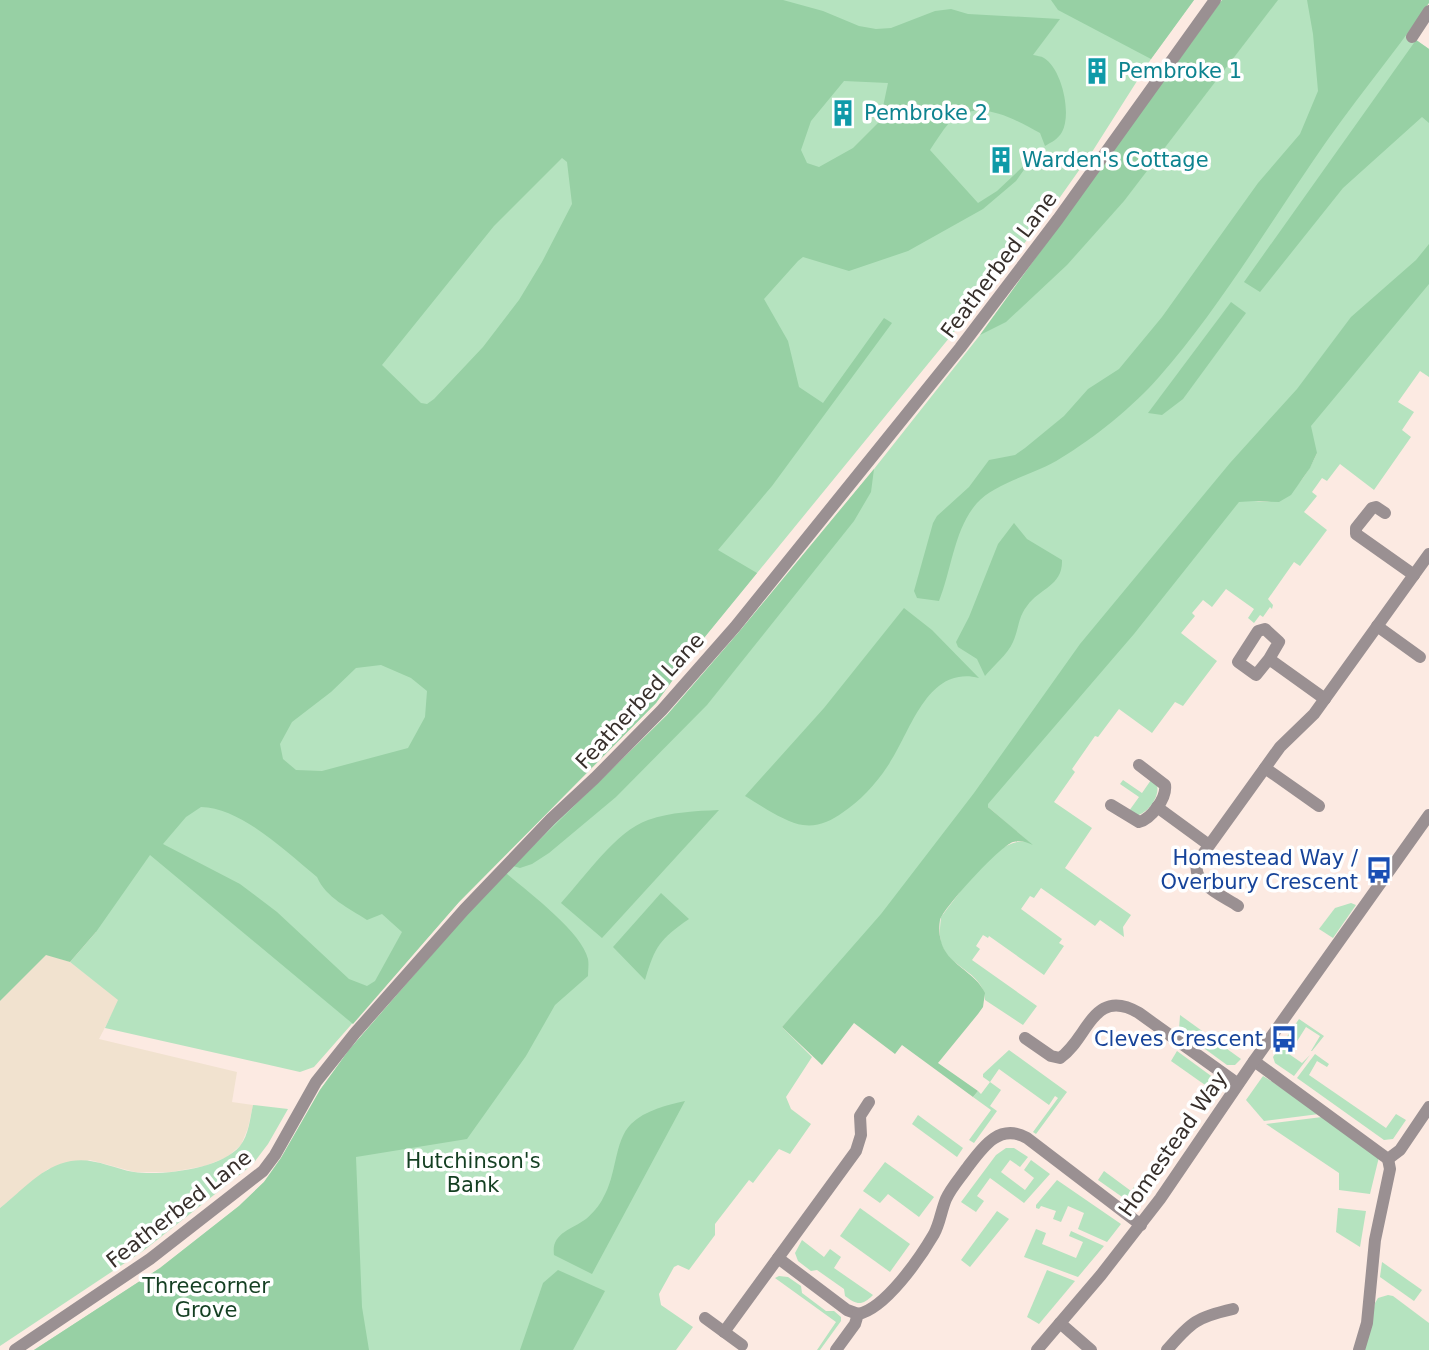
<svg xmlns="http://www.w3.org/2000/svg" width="1429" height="1350" font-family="'DejaVu Sans',sans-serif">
	<rect width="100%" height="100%" fill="#fceae2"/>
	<path fill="#f1e2cf" d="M46,954L70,962L119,1000L99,1039L237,1072L232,1102L253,1105L248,1128L241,1145L227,1157L205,1166L171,1172H135L90,1160L48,1169L0,1208V1001Z"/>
	<g fill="#b5e3bf" fill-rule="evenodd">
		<path d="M0,0H1194L1151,59L1092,152L1058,200L981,299L699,644L656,703L459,902L314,1067L300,1072L105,1028L118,1000L70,962L96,932Z"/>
		<path d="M1222,0H1429L1408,34L1429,49V377L1420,371L1398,402L1414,412L1402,430L1411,437L1374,490L1340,464L1327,481L1322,478L1312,492L1317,496L1304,512L1327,530L1300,566L1294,562L1268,599L1273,605L1272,609L1270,607L1263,617L1260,615L1254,623L1248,618L1254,609L1226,589L1212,607L1203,600L1192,613L1195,616L1181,633L1217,661L1183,706L1175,702L1152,733L1119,709L1098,737L1095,736L1072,769L1075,772L1054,802L1092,828L1065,868L1131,915L1123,927L1124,937L1100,920L1095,926L1041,888L1034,898L1030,896L1021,909L1062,939L1059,943L1064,946L1044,975L989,936L988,938L983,935L976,946L980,949L972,960L1037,1006L1023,1025L985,1000C985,975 954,968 944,950C938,940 940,928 941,917C959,895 999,831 1030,843L988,807L782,1027L812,1057L786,1097L791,1109L811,1124L790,1154L779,1149L753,1183L749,1180L715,1224V1235L689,1270L678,1265L674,1267L659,1294L661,1305L693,1327L676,1350H34L160,1268L239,1206L264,1182L281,1158L320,1090L349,1050L462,920L558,819L599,783L667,715L739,632L874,469L980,335ZM1317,453C1305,479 1288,506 1255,501Z"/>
		<path d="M1123,780L1142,793L1151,780L1157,785C1160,797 1148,813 1136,816L1129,811L1139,797L1120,784Z"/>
		<path d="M1351,903L1356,905L1333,938L1319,929L1335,908Z"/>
		<path d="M1180,1015L1241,1059L1235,1065H1227L1179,1030Z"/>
		<path d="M1299,1019L1324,1036L1312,1051H1311L1320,1036L1306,1027L1289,1054L1302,1063L1310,1055L1294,1076L1275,1063L1273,1057Z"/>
		<path d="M1009,1050L1067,1092L1036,1134L1033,1132L1058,1098L1055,1096L1049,1105L999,1069L990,1082L1001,1090L990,1106L997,1111L974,1143L969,1140L991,1110L973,1097L978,1091L981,1094L990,1082L983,1077V1074Z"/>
		<path d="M1177,1051L1218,1081L1219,1085L1215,1092L1171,1061Z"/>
		<path d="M1315,1054L1329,1064L1327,1067L1317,1061L1309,1075L1386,1128L1396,1114L1406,1120L1393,1139L1384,1140L1297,1078Z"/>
		<path d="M1263,1076L1268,1079L1319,1114L1264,1121L1246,1100Z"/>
		<path d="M253,1105L288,1109L268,1144L252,1165L143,1251L0,1346V1208C22,1191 42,1166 71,1161C93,1157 112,1168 134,1172C162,1176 221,1169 240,1146C249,1135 250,1118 253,1105Z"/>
		<path d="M918,1115L963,1148L957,1157L912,1124Z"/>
		<path d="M1322,1117L1379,1157L1370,1194L1339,1190V1173L1266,1124Z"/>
		<path d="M1006,1148H1014L1028,1157L1020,1167L1010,1160L1001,1172L1025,1190L1034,1178L1024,1170L1031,1160L1050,1174L1024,1203L990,1178L977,1196L984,1201L976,1212L961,1202L996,1155Z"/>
		<path d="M885,1162L934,1197L919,1217L888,1194L880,1203L863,1191Z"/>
		<path d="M1104,1171L1131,1191L1139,1180L1149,1187L1135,1206L1098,1180Z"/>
		<path d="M1057,1180L1121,1224L1107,1242L1078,1229L1084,1213L1068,1206L1061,1222L1053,1219L1056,1211L1041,1206L1039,1209L1036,1208V1205Z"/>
		<path d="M860,1208L910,1244L890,1272L840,1236Z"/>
		<path d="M1338,1208L1366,1211L1360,1247L1336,1232Z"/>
		<path d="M997,1211L1009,1219L970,1267L961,1260Z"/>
		<path d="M1036,1229L1046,1233L1042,1244L1076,1258L1083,1242L1069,1236L1071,1231L1104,1246L1078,1277L1024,1257Z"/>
		<path d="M802,1240L824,1257L830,1249L841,1257L834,1268L873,1295C862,1306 857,1305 845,1296L844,1289L817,1270L811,1271L798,1261L795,1253Z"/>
		<path d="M1382,1262L1422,1290L1414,1301L1380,1277Z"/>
		<path d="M1047,1270L1075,1281L1039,1324L1027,1317Z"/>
		<path d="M779,1276L788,1277L801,1286L802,1293L826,1311H834L841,1317V1321L820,1350H817L836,1322L775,1278Z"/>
		<path d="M1388,1295L1393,1296L1429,1323V1350H1364L1375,1303L1378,1298Z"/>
	</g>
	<g fill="#97d0a4" fill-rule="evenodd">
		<path d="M0,0H783L823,11L859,26L876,29L891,28L935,11L951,9L968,14L1060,19L1033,55C1037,56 1041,56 1044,58C1062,69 1072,114 1062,132C1058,139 1052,142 1045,146L1040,133C1014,119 976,96 949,123C942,131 936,141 930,150L978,203L997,191L1033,157L1016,181L983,209L908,251L849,271L803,257L798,261L764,299L788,341L799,387L823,403L884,318L892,323L772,486L718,550L757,573L699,644L656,703L459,902L353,1024L150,855L96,932L70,962L46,955L0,1001ZM844,81L888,83L880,121L853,148L819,167L807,163L801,150L811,121ZM562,158L567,162L572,204L542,262L519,300L483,347L434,399L427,404L421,403L382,365L494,226ZM381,665L411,678L427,691L425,717L408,748L322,771L296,770L283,759L280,744L292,722L331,692L356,668ZM201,807C242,808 286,852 317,877C326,898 349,908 367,920L382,914L402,932L375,981L367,986L349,979L277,912L240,884L163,844L186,817Z"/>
		<path d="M1051,0H1194L1151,59L1058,10Z"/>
		<path d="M1222,0H1278L1124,201L1067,265L1006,322L980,335Z"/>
		<path d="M1307,0H1429V3C1392,57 1349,107 1313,161C1263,234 1217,311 1159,377C1135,405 1093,439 1061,458C1037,474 996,482 977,503C954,529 952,569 939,601L917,598L914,591L933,523L937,516L969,487L989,460L1015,455L1025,448L1064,416L1088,389L1119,369L1162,317L1258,183L1300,134L1318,91L1313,34Z"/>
		<path d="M1416,40L1429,49V123L1422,117L1343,188L1260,292L1244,282Z"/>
		<path d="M1429,244V284L1311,426L1317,453L1310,468L1291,495L1279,502L1255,501L1239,502L1134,634L988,804V807L1033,845C1026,842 1021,840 1013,842C1000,846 944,907 940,920C939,926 939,935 941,941C946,964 976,972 985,993L983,1007L978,1014L938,1063L978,1091L973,1097L902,1045L895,1054L854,1023L822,1065L782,1027L881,914L974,793L1080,644L1230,463L1297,389L1351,317L1416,260Z"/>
		<path d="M1231,302L1246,313L1183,399L1162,415L1148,413Z"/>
		<path d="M874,469L871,492L854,521L707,705L616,797L549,853L532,864L520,868L513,866L667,715L739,632Z"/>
		<path d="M1014,523L1027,539L1062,560C1063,586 1040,588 1027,606C1018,617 1019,629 1013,642C1008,654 993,666 985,676L977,659L958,647L956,642L969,617L998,544Z"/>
		<path d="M904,608L932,630L979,678C926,665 911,733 887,767C875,785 860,801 842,813C831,821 818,827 803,825C786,823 760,805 745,796L824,708Z"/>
		<path d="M719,810L602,938L561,903C584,878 616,831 648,820C671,812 696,811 719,810Z"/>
		<path d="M506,873C528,892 582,932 588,959C589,964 588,971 588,976L555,1005L526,1056L467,1139L356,1157L362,1307L369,1350H34L160,1268L239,1206L264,1182L281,1158L320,1090L349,1050L475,905Z"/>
		<path d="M661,893L689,919C660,939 655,946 645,980L613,947Z"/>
		<path d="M685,1101L592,1274L554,1255C551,1233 571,1230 586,1219C592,1214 600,1205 603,1198C617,1175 614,1141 631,1124C645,1110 668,1105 685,1101Z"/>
		<path d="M558,1270L605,1291L573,1350H520L543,1283Z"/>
	</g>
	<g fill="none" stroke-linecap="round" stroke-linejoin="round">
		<g stroke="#9a9092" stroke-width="12">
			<path d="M1412,37L1429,11"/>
			<path d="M1385,513L1376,507L1372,508L1356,528V534L1414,575"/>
			<path d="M1377,626L1420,657"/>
			<path d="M1269,659L1256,675L1238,662L1258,631L1265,629L1279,642L1269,659L1325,699"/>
			<path d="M1265,768L1319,806"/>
			<path d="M1111,805L1139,822C1151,819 1167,798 1165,785L1139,765"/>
			<path d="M1157,807L1209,845"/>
			<path d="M1238,906C1223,896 1189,882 1198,861L1280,747L1314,714L1429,554"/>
			<path d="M1025,1038L1051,1056L1060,1058C1088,1039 1093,986 1139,1013L1238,1084"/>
			<path d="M1254,1061L1388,1159L1400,1150L1429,1107"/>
			<path d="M778,1258L847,1310L858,1314"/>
			<path d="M705,1318L742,1345"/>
			<path d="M1060,1323L1091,1350"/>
			<path d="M724,1332L856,1151L861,1135L860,1116L869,1102"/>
			<path d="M15,1350L150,1259L263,1171L275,1155L316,1082L355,1033L464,910L551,819L595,778L662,710L735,627L960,348L1058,219L1215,0"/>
			<path d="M836,1350L855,1324L858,1314C885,1309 920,1258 934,1234C940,1223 941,1211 946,1199C951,1188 960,1178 967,1168C982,1148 999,1122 1027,1138L1141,1225"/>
			<path d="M1037,1350L1101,1275L1160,1199L1254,1061L1429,815"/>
			<path d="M1167,1350C1191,1322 1197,1317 1233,1309"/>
			<path d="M1359,1350L1367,1323L1375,1240L1390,1169L1388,1159"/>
		</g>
	</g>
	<defs>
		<symbol id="building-bare" viewBox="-9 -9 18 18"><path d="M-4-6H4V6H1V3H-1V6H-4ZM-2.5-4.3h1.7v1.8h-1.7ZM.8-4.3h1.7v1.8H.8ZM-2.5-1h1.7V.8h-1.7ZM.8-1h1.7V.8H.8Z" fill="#0f9aa8" stroke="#fff" stroke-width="2.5" paint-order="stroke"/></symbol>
		<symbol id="bus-bare" viewBox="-9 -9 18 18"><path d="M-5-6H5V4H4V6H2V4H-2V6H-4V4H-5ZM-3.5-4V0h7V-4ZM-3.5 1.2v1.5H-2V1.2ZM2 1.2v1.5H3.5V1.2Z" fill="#1a4fb4" stroke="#fff" stroke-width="2.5" paint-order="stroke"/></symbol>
	</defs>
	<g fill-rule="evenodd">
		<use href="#building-bare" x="1078" y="52" width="38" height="38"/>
		<use href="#building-bare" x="824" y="94" width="38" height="38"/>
		<use href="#building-bare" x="982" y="141" width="38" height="38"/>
		<use href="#bus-bare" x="1360" y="851" width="38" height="38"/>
		<use href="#bus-bare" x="1265" y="1020" width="38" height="38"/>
	</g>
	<g text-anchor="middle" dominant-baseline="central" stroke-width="7" stroke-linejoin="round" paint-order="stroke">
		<g font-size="21" fill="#0d838f" stroke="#fff" text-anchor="start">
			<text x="1118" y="71">Pembroke 1</text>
			<text x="864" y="113">Pembroke 2</text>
			<text x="1022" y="160">Warden's Cottage</text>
		</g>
		<g font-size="21" fill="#372f2b" stroke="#fff">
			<text transform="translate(999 265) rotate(-53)">Featherbed Lane</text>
			<text transform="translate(640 701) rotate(-47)">Featherbed Lane</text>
			<text transform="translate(1173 1144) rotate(-55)">Homestead Way</text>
			<text transform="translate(179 1209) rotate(-38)">Featherbed Lane</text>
		</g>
		<g font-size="21" fill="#164399" stroke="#fff" text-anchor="end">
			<text x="1358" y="858">Homestead Way /<tspan x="1358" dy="24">Overbury Crescent</tspan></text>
			<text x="1263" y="1039">Cleves Crescent</text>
		</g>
		<g font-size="21" fill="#143f22" stroke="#fff">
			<text x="473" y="1161">Hutchinson's<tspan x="473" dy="24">Bank</tspan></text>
			<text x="206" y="1286">Threecorner<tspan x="206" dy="24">Grove</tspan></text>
		</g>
	</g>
</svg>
